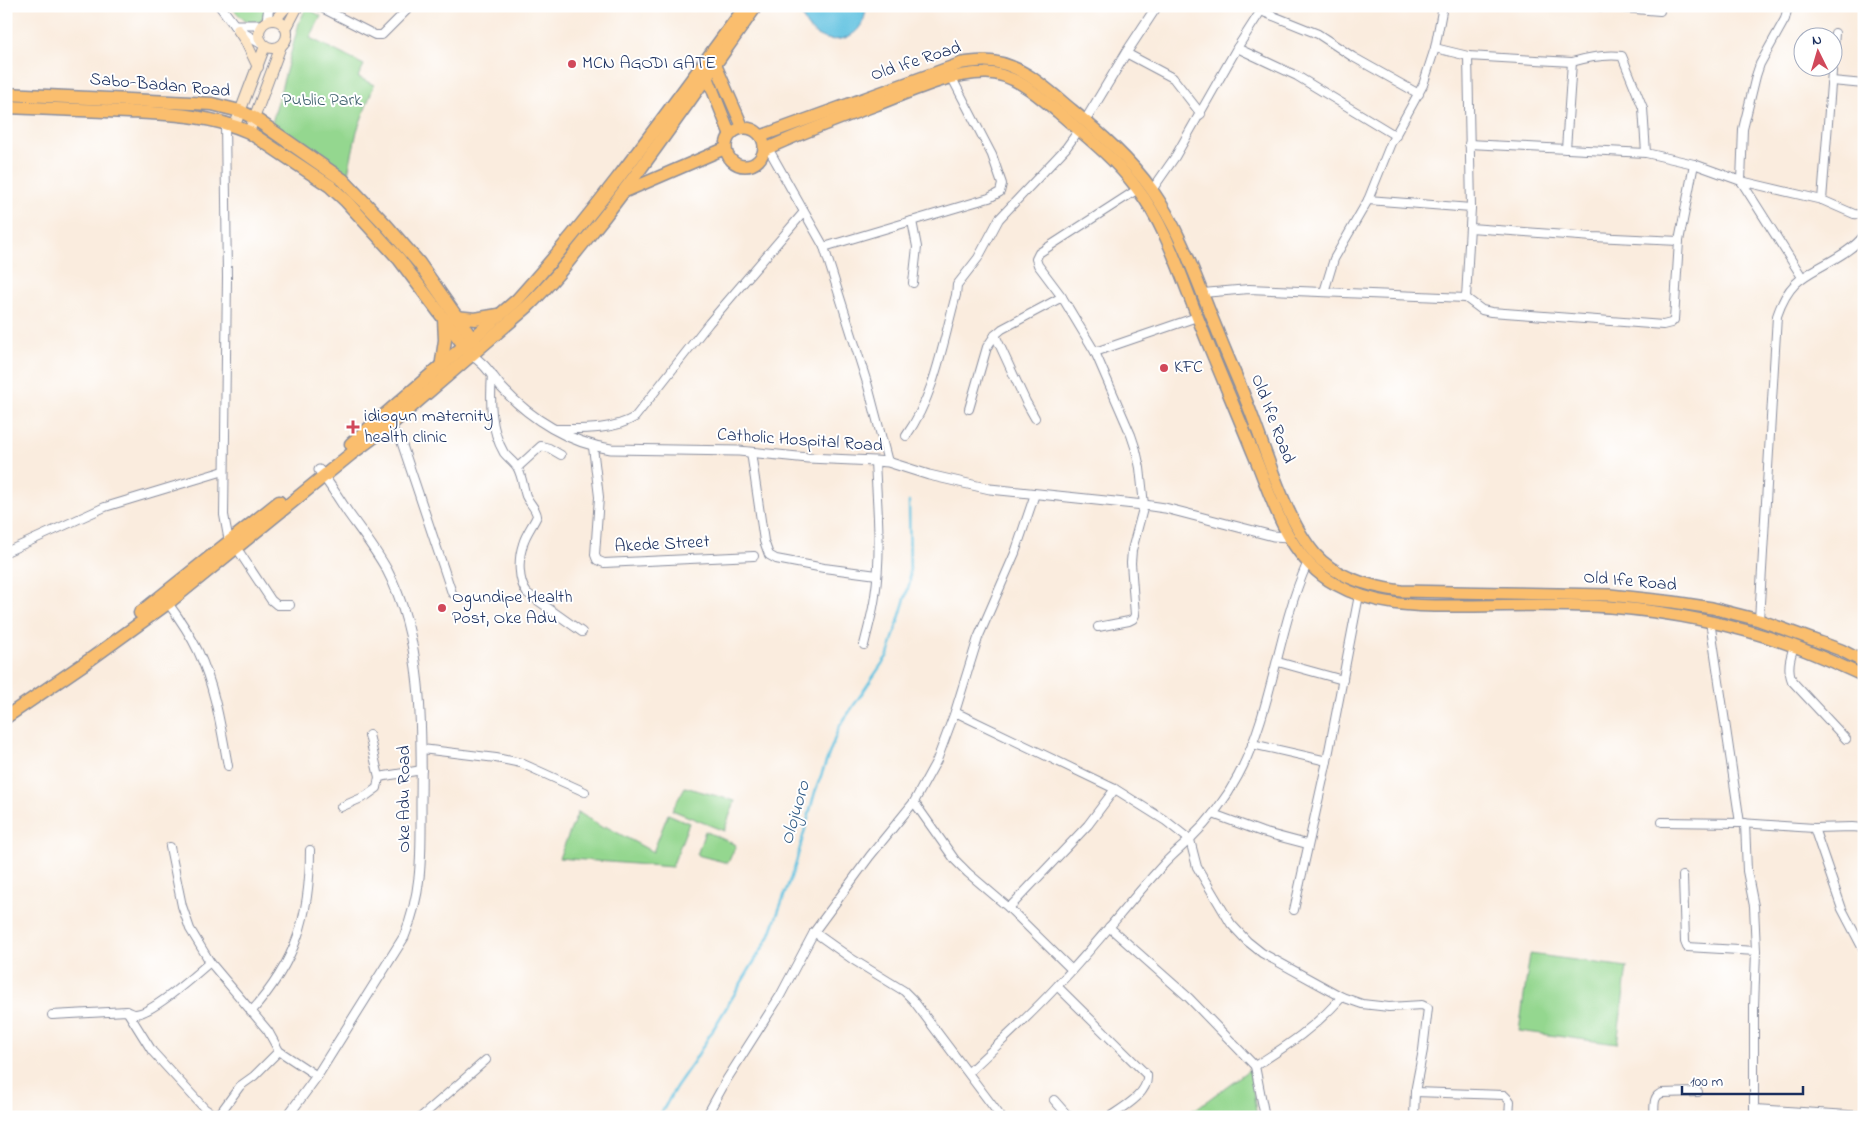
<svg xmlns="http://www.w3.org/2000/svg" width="1870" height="1123" font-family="'Indie Flower',sans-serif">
	<rect width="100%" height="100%" fill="#fff"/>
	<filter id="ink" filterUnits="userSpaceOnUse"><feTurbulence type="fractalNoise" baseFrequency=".02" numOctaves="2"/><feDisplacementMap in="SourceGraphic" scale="10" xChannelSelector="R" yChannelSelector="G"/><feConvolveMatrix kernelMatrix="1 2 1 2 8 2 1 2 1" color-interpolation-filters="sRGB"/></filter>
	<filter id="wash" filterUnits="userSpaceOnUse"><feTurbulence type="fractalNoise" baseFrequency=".0096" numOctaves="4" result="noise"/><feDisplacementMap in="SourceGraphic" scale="20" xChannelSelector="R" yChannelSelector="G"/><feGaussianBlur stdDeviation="1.12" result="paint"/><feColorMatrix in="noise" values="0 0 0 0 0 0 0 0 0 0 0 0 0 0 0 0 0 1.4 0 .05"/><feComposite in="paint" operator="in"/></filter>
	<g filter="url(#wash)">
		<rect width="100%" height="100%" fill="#faecde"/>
		<g fill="#94d78f" stroke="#588376">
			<path d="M230,6H267L261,22L245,21Z"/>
			<path d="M306,8L321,16L310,38L364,65L358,77L374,85L357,131L345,187L269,134L299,23Z"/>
			<path d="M685,787L735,801L724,831L672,810Z"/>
			<path d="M578,812L603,828L605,826L653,852L668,814L689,823L672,867L559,858Z"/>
			<path d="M705,831L736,845L728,863L697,855Z"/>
			<path d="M1530,954L1627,967L1617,1044L1519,1031Z"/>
			<path d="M1250,1069L1257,1117H1173L1197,1108Z"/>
		</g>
		<path fill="#63c3e1" stroke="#3f79a0" d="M801,6H866C866,51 803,51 801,6Z"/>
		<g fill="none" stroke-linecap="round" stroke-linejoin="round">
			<path stroke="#63c3e1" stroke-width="2.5" d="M659,1117L676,1087L694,1061L769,937L795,866L815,792L839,727L888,655L910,582L909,502"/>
		</g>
	</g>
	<g filter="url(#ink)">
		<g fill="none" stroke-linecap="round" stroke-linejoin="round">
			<defs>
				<g id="minor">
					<path d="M318,6L375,35H382L411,6"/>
					<path d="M1597,6L1660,11"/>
					<path d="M1788,6L1785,19L1760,64L1756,76L1743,129L1741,181L1802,277"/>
					<path d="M1261,11L1318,34L1353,57L1419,94"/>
					<path d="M1237,48L1297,76L1396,136"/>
					<path d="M1435,48L1468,56L1572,62C1589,57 1604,54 1622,56L1643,108L1646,153"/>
					<path d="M1126,53L1173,78L1201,114"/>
					<path d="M1832,81L1864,84"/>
					<path d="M225,122L227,277L224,515L229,542"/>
					<path d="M1469,144L1646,153L1694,164L1741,181L1822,200L1854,214L1864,215"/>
					<path d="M768,148L824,247L868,386L888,462"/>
					<path d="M1566,149L1572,62"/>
					<path d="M1152,190L1175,157L1237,48L1264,6"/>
					<path d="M1368,200L1471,208"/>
					<path d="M1822,200L1835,33"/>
					<path d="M912,221L917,247L913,283"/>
					<path d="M1470,228L1593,237L1679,241"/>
					<path d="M824,247L989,198L1000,192L1002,184L992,155L952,78"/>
					<path d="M1324,292L1334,259L1368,200L1391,143L1423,85L1435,48L1443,6"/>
					<path d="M1203,293L1249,289L1466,298L1482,310L1491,312L1663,325L1671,323L1674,320L1679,241L1694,164"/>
					<path d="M1466,298L1471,208L1468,56"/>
					<path d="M995,335L1026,402L1035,418"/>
					<path d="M1095,352L1197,317"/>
					<path d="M492,374C490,400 490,429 504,453C508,458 514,462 517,467C522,475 523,487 526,496C529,503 536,508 537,516C533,525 525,535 523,544C518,559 518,581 527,593L582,632"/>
					<path d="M969,409L987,347L995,335L1002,329L1062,297"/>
					<path d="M390,425L401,441L452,593"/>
					<path d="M554,429C580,429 612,431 635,417L709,323L803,213"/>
					<path d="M906,436C935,395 943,342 956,295L957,285L978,258L999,219L1066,148L1079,130"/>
					<path d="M593,447L599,497L595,555L597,560L604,563L754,556"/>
					<path d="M751,452L764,541L769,555L776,559L824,568L877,575"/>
					<path d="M518,467L541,446L549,448L561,455"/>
					<path d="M236,547L271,600L277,605H290"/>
					<path d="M6,552L105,507L224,471"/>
					<path d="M168,603C179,618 190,634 198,651C215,687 221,728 228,766"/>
					<path d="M1759,620L1777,316C1791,274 1811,275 1844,253C1851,248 1859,243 1864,235"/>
					<path d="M1710,621L1740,823"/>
					<path d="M1098,627L1129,621L1133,619L1135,615L1131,563L1132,550L1144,505L1140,468L1136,450L1131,435L1095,352L1062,297L1038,265L1036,259L1039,253L1138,189"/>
					<path d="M864,645C868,628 873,612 875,596C882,551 877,505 875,461"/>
					<path d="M1794,646C1790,658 1787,668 1792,681L1846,739"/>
					<path d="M1278,662L1343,680"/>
					<path d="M955,712L1115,789L1166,821L1190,840L1197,867L1231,924L1247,941L1262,953L1342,997L1362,1004L1389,1007L1422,1005L1428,1008L1423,1050L1415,1092L1414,1117"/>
					<path d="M1252,744L1327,761"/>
					<path d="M422,749L496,758L521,763L585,792"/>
					<path d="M379,777L422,770"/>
					<path d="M914,802L955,860L968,873L1009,908L1072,970"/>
					<path d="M341,807L366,796L377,788L379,777L369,735"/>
					<path d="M1213,814L1262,832L1307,844"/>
					<path d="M1662,822L1740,823L1814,828L1852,827L1864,828"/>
					<path d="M1745,823L1747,871L1754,906L1756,951L1754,1007V1117"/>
					<path d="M1814,828L1842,909L1864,951"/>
					<path d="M170,847L182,906L190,929L210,962L268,1031L279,1051L317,1076"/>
					<path d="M1683,876L1685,942L1687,947L1756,951"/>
					<path d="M1009,908L1088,825L1115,789"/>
					<path d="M1294,910L1327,761L1359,595"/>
					<path d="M1109,927L1189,998L1255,1066L1265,1117"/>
					<path d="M814,932L852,959L904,991L913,1000L1001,1117"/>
					<path d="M1058,987L1147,1075C1149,1094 1122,1108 1109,1117"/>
					<path d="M127,1011L152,1051L205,1109L213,1114L221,1112L240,1086L254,1076L279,1051"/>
					<path d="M251,1012C296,961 310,917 310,850"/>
					<path d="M52,1015L127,1011C130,1012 132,1014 135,1014C152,1014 196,974 210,962"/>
					<path d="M1255,1066C1290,1044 1314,1028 1342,997"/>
					<path d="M969,1072C998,1044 1030,1016 1058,985C1095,947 1127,904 1163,865C1171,856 1181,848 1190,839C1209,821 1226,799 1238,776C1273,710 1277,631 1307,564"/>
					<path d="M1415,1092L1504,1095L1510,1101L1509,1117"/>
					<path d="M1054,1100L1069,1117"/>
					<path d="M1755,1109L1864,1116"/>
					<path d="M421,1117L486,1060"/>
					<path d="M706,1117L727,1079L780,996L814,932L870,856L914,802L937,760L955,712L978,638L1015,553L1035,494"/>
					<path d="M1654,1117C1655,1107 1652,1096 1662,1093L1698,1092"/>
				</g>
				<g id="tertiary">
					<path d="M220,6L238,30L262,44"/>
					<path d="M267,21L269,6"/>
					<path d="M234,25H262"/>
					<path d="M1085,121L1126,53L1157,6"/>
					<path d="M471,355C486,364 491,375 502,388C531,419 569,443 611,449L739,451L808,458L875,461L888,462L929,475L990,489L1144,505L1165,508L1273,536L1289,537"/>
					<path d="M287,1117L317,1076L404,937C423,891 421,852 421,803C422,728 423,638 387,570C376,550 362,532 349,514C339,499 330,484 319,470"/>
				</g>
				<g id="secondary">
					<circle cx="273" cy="34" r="14"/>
					<path d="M275,20L287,6"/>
					<path d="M286,29L298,6"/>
					<path d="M238,30L246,42L258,67"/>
					<path d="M235,125L265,46"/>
					<path d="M249,132L281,46"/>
				</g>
				<g id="primary">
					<path d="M713,59L743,128"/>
					<path d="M704,68L730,134"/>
					<circle cx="745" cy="147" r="19"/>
					<path d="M761,136L962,63C970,62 977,61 985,61C1019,61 1048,90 1072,110C1101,134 1130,159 1152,190C1182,233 1197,282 1217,330C1229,361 1243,390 1254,421C1269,461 1288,523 1315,554C1335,577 1372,587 1401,591L1610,595L1673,602L1712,608L1759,620L1841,650L1864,662"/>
					<path d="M764,150C800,133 838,119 876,105C910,92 949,73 985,73C1013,72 1039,96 1059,113C1086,136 1115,159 1136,187C1165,224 1180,273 1197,316C1215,362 1235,408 1254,455C1274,503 1287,557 1335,584C1379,609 1426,606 1474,606C1519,605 1565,604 1610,607C1672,612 1733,624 1791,645C1816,654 1840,665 1864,676"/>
					<path d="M624,192L726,148"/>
				</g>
				<g id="trunk">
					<path d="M6,94L212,104L240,111L254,118L343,180L386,225L419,263L477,346"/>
					<path d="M6,107C47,109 88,110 129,112C170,114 211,115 249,132L330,186L345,200L399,259L469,352"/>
					<path d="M456,317L475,319L498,315"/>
					<path d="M441,368L445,340L444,319"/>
					<path d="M351,444L517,300C600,208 672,106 746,6"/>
					<path d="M140,613L279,502"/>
					<path d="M6,717L88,661L168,603L351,454L390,425L527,307C555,280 579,248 604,217C657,149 706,77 756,6"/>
				</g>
			</defs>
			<use href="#minor" stroke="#8a8e9e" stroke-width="10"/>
			<use href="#tertiary" stroke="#8a8e9e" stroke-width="11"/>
			<use href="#secondary" stroke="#8a8e9e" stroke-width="12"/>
			<use href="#primary" stroke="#8a8e9e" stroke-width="14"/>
			<use href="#trunk" stroke="#8a8e9e" stroke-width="15"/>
			<use href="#minor" stroke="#fff" stroke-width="8"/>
			<use href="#tertiary" stroke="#fff" stroke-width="9"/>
			<use href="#secondary" stroke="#fde5c5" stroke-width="10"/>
			<use href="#primary" stroke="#fabe6e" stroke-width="11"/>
			<use href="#trunk" stroke="#fabe6e" stroke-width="12"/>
		</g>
	</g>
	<g fill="#d1495b" stroke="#fff" stroke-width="2">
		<circle cx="572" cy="64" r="5"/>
		<circle cx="1164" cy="368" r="5"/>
		<path d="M350.5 419.5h5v5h5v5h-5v5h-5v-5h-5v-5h5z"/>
		<circle cx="442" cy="608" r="5"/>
	</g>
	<g text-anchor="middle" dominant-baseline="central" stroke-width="4" stroke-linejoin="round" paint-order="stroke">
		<g font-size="18" fill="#1b2f5e" stroke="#fff">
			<text transform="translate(916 62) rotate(-18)">Old Ife Road</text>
			<text transform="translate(160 86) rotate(5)">Sabo-Badan Road</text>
			<text transform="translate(1272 419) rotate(69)">Old Ife Road</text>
			<text transform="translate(800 441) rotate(4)">Catholic Hospital Road</text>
			<text transform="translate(662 545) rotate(-3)">Akede Street</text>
			<text transform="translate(1630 582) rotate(5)">Old Ife Road</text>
			<text transform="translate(405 799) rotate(-90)">Oke Adu Road</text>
		</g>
		<g font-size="18" fill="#1b2f5e" stroke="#fff" text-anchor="start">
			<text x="582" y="64">MCN AGODI GATE</text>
			<text x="1174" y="368">KFC</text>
			<text x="364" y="417">idiogun maternity<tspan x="364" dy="21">health clinic</tspan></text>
			<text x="452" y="598">Ogundipe Health<tspan x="452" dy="21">Post, Oke Adu</tspan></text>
		</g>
		<g font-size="18" fill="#3f616d" stroke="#fff">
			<text x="322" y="101">Public Park</text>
		</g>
		<g font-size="19" font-style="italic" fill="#315b85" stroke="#fff">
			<text transform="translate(796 813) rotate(-74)">Olojuoro</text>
		</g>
	</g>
	<rect width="1870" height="1123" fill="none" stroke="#fff" stroke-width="25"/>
	<g transform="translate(1818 52) rotate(355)"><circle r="24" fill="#ffffff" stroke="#a4acbf"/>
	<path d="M0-4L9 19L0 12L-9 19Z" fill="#d1495b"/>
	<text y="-8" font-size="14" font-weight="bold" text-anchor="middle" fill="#1b2f5e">N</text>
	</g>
	<path d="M1682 1086v8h121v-8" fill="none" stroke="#1b2f5e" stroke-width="2.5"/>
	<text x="1690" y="1086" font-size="15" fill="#1b2f5e" stroke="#ffffff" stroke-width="4" paint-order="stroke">100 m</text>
</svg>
